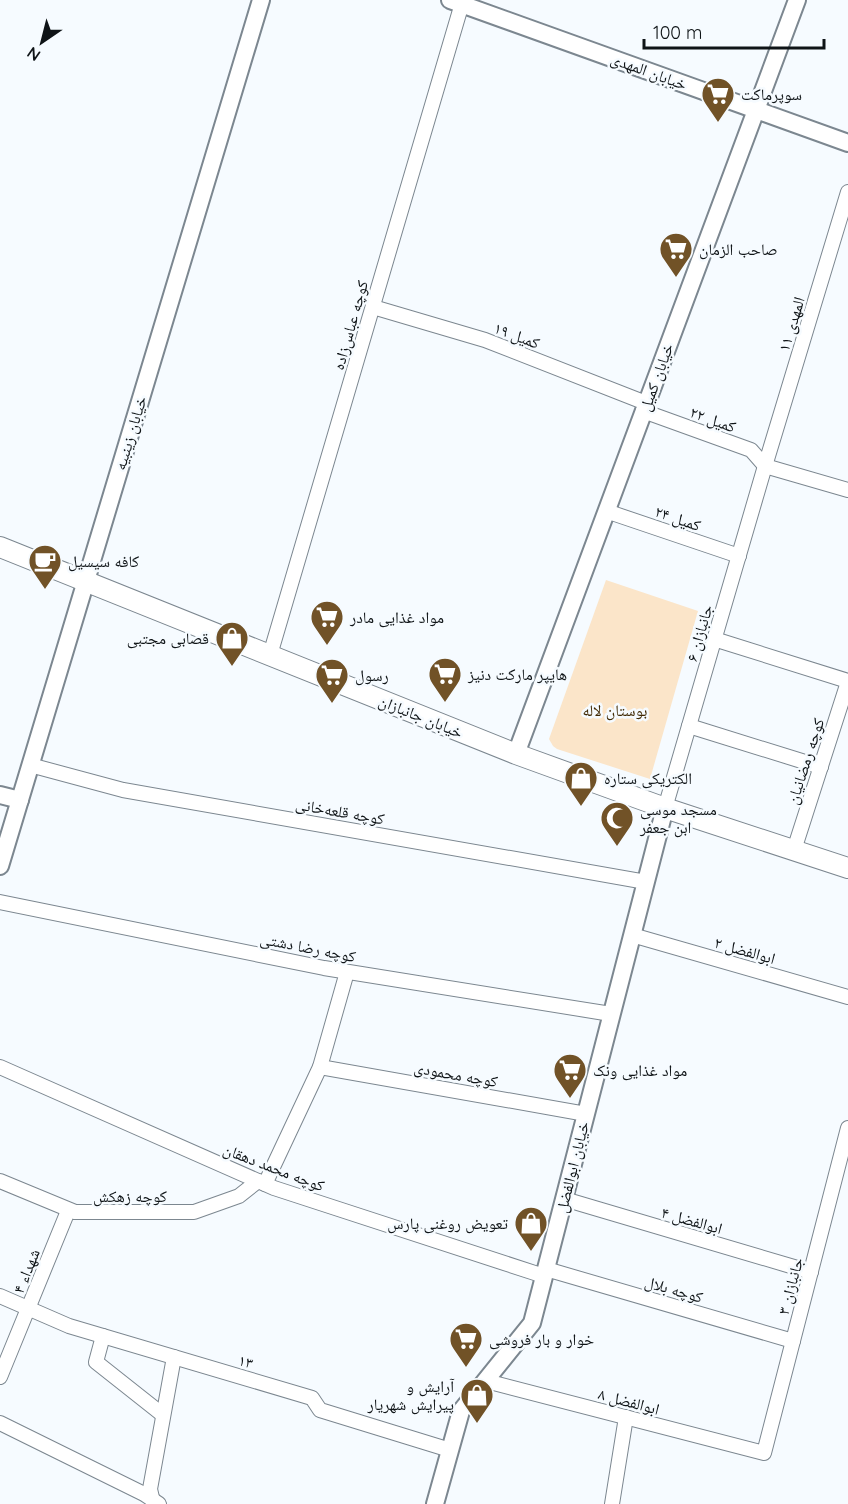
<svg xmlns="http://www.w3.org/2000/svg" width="848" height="1504" font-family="Quicksand,'Noto Naskh Arabic',sans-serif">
	<rect width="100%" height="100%" fill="#f6fbff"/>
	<path fill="#fbe5c9" d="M606,580L698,611L650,779L557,749L553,746L549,739Z"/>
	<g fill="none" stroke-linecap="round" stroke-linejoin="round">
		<defs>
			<g id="minor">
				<path d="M373,307L485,340L646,403"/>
				<path d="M643,411L751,450L765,466"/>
				<path d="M765,466L848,490"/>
				<path d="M606,511L739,556"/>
				<path d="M714,639L848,681"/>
				<path d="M270,655L463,0"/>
				<path d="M689,726L821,767"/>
				<path d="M30,765L123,790L646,882"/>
				<path d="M665,808L765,466L848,192"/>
				<path d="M794,850L848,682"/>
				<path d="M0,902L324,968L611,1014"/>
				<path d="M632,935L848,997"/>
				<path d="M0,1067L274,1188L544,1276"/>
				<path d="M320,1067L586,1114"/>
				<path d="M0,1181L75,1212H194L239,1196L258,1181"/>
				<path d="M265,1184L320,1067L347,972"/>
				<path d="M564,1199L811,1272"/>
				<path d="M546,1269L793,1341"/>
				<path d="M0,1296L69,1326L312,1398L320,1410L450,1450"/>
				<path d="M103,1336L96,1362L163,1415"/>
				<path d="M0,1377L68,1211"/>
				<path d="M486,1381L764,1453L848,1128"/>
				<path d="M0,1423L144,1494L159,1504"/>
				<path d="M153,1502L150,1489L174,1357"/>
				<path d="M612,1504L626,1417"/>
			</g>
			<g id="tertiary">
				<path d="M450,0L848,143"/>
				<path d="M516,754L797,0"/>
				<path d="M0,795L20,800"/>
				<path d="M0,866L261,0"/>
				<path d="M435,1504L461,1411L532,1323L665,808"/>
			</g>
			<path id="secondary" d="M0,547L516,754L665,808L848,868"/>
		</defs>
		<use href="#minor" stroke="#7c8790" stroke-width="16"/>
		<use href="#tertiary" stroke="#7c8790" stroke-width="20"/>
		<use href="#secondary" stroke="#7c8790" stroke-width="22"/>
		<use href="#minor" stroke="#fff" stroke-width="14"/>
		<use href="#tertiary" stroke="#fff" stroke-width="16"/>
		<use href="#secondary" stroke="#fff" stroke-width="20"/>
	</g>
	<defs>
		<symbol id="supermarket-pin" viewBox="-11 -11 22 30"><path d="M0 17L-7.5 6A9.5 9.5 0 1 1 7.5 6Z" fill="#715227" stroke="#f6fbff"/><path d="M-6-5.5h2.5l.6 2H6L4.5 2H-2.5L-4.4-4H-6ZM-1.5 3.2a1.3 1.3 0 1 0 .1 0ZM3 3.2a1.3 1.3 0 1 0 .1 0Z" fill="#fff"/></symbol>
		<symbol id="cafe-pin" viewBox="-11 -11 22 30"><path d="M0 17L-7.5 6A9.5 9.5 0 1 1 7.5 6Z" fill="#715227" stroke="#f6fbff"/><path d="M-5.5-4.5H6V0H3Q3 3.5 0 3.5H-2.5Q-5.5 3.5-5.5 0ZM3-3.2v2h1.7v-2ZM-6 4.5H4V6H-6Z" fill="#fff"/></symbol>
		<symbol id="shop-pin" viewBox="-11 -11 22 30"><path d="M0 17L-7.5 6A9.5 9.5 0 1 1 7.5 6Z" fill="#715227" stroke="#f6fbff"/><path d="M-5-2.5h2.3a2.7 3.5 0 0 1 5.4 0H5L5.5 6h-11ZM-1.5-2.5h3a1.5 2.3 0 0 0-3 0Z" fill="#fff"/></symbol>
		<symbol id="mosque-pin" viewBox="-11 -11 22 30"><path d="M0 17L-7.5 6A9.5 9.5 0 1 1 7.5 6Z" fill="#715227" stroke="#f6fbff"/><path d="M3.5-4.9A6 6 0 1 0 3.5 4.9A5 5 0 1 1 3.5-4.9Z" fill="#fff"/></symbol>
	</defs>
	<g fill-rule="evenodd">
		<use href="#supermarket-pin" x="699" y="75" width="38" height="52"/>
		<use href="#supermarket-pin" x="657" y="230" width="38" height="52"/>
		<use href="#cafe-pin" x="26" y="542" width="38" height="52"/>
		<use href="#supermarket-pin" x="308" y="598" width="38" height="52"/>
		<use href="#shop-pin" x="213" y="619" width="38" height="52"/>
		<use href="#supermarket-pin" x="426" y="655" width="38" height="52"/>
		<use href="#supermarket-pin" x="313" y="656" width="38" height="52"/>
		<use href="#shop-pin" x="562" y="759" width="38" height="52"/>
		<use href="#mosque-pin" x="598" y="799" width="38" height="52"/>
		<use href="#supermarket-pin" x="551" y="1051" width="38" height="52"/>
		<use href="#shop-pin" x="512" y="1204" width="38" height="52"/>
		<use href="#supermarket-pin" x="447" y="1320" width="38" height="52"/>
		<use href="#shop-pin" x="458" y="1376" width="38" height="52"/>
	</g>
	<g text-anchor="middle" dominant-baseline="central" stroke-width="5" stroke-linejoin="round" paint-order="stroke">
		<g font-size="16" fill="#0f1417" stroke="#f6fbff">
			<text transform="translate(649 71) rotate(20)">خیابان المهدی</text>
			<text transform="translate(791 324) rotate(-73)">المهدی ۱۱</text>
			<text transform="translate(350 325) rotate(-74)">کوچه عباس‌زاده</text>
			<text transform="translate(517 335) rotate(21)">کمیل ۱۹</text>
			<text transform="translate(656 377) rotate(-70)">خیابان کمیل</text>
			<text transform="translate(713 419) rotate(20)">کمیل ۲۲</text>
			<text transform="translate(130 433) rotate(-73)">خیابان زینبیه</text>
			<text transform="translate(678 518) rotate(19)">کمیل ۲۴</text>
			<text transform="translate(699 633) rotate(-74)">جانبازان ۶</text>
			<text transform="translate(421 716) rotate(22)">خیابان جانبازان</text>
			<text transform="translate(805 761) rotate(-72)">کوچه رمضانیان</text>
			<text transform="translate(340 811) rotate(10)">کوچه قلعه‌خانی</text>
			<text transform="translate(308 947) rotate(11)">کوچه رضا دشتی</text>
			<text transform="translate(745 950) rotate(16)">ابوالفضل ۲</text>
			<text transform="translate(456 1074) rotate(10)">کوچه محمودی</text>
			<text transform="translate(274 1167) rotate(21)">کوچه محمد دهقان</text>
			<text transform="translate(572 1167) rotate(-76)">خیابان ابوالفضل</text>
			<text x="130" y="1196">کوچه زهکش</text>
			<text transform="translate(692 1220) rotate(16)">ابوالفضل ۴</text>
			<text transform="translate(26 1271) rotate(-68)">شهداء ۴</text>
			<text transform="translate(790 1286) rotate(-75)">جانبازان ۳</text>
			<text transform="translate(674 1289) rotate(16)">کوچه بلال</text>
			<text transform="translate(246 1361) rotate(17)">۱۳</text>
			<text transform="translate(629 1401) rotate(15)">ابوالفضل ۸</text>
		</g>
		<g font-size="16" fill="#0f1417" stroke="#f6fbff" text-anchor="start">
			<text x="741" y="94">سوپرماکت</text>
			<text x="699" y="249">صاحب الزمان</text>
			<text x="68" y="561">کافه سیسیل</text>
			<text x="350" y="617">مواد غذایی مادر</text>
			<text x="209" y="638" text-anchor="end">قصابی مجتبی</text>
			<text x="468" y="674">هایپر مارکت دنیز</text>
			<text x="355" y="675">رسول</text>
			<text x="604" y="778">الکتریکی ستاره</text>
			<text x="640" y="809">مسجد موسی<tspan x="640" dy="18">ابن جعفر</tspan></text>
			<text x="593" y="1070">مواد غذایی ونک</text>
			<text x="508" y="1223" text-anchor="end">تعویض روغنی پارس</text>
			<text x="489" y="1339">خوار و بار فروشی</text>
			<text x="454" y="1386" text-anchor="end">آرایش و<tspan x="454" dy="18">پیرایش شهریار</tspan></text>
		</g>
		<g font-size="16" fill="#3f2802" stroke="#f6fbff">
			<text x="615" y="710">بوستان لاله</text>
		</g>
	</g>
	<g transform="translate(42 42) rotate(215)" stroke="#f6fbff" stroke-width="4.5" paint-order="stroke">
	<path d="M0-4.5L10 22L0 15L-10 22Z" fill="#0f1417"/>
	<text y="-9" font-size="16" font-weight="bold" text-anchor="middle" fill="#0f1417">N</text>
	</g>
	<path d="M644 39v9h180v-9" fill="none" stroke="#0f1417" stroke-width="3"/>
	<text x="653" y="39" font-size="18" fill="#0f1417" stroke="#f6fbff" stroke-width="4.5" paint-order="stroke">100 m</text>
</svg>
